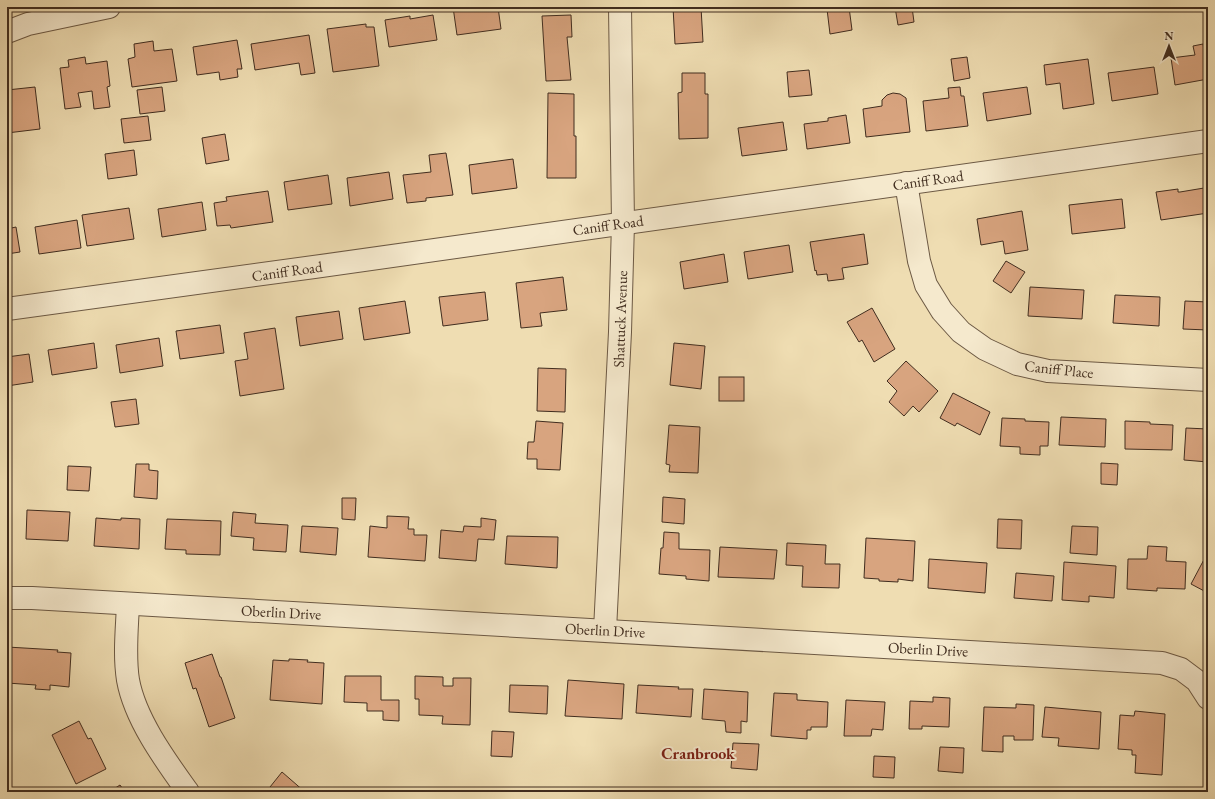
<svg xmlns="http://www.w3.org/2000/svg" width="1215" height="799" font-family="'EB Garamond',serif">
	<rect width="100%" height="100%" fill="#efddb2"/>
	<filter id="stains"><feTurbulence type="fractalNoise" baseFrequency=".005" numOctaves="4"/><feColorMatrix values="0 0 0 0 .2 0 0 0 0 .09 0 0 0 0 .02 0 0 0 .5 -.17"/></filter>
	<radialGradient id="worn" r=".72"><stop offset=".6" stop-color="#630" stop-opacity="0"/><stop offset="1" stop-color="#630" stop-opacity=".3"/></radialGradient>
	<g fill="#d8a47f" stroke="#412d1f">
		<path d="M453,7H498L501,29L457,35Z"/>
		<path d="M673,7H701L703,42L675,44Z"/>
		<path d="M839,7H849L852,30L830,34L827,9Z"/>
		<path d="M895,7H912L914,22L898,25Z"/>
		<path d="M433,15L437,40L389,47L385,20L410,16V19Z"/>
		<path d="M571,15L572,37H567L571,80L546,81L542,16Z"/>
		<path d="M366,24V27H374L379,66L333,72L327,29Z"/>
		<path d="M309,35L315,73L301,75L299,63L255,70L251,44Z"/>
		<path d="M237,40L242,69H237L238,77L220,80L219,72L197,75L193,47Z"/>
		<path d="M153,41L154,51L172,49L177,81L132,87L128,59L135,57L134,44Z"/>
		<path d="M1203,44L1205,56L1208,55V79L1175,85L1171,58L1195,55L1193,46Z"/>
		<path d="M85,57L86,64L107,61L110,86L107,87L110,107L94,109L92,91L78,93L81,107L65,109L60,68L69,67L68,60Z"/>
		<path d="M967,57L970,78L954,81L951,59Z"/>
		<path d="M1088,59L1094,104L1063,109L1060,83L1046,85L1044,65Z"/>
		<path d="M1154,67L1158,94L1112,101L1108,73Z"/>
		<path d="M809,70L812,95L789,97L787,72Z"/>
		<path d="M682,73H705V94H708V138L679,139L678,93L682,92Z"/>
		<path d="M35,87L40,129L7,133V90Z"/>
		<path d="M162,87L165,111L140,114L137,90Z"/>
		<path d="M960,87L961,96H964L968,126L926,131L923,101L949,98L948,88Z"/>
		<path d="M1027,87L1031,114L987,121L983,93Z"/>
		<path d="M548,93L574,94V136H576V178H547Z"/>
		<path d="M893,93L900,94L906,98L910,132L866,137L863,109L882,106V100L887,95Z"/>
		<path d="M846,115L850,143L807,149L804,124L828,121V118Z"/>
		<path d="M148,116L151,140L124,143L121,119Z"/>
		<path d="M783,122L787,150L742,156L738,128Z"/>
		<path d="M225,134L229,160L206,164L202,138Z"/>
		<path d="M134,150L137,175L108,179L105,154Z"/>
		<path d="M446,153L453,195L426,198V201L407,203L403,175L431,172L429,155Z"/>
		<path d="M513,159L517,188L472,194L469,165Z"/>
		<path d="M389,172L393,199L350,206L347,178Z"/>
		<path d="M328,175L332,204L288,210L284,182Z"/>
		<path d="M1204,188L1208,213L1161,220L1156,192L1178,189V192H1180Z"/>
		<path d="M268,191L273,222L231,228L230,225L217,226L214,203L227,201L226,197Z"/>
		<path d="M1122,199L1125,228L1072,234L1069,205Z"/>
		<path d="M202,202L206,230L162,237L158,209Z"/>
		<path d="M129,208L134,239L87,246L82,215Z"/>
		<path d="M1022,211L1028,250L1005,254L1003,241L981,245L977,219Z"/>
		<path d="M77,220L81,248L39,254L35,227Z"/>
		<path d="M16,227L20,252L7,254V229Z"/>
		<path d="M864,234L868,264L842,268L844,279L828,281L827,274L817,275L816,270L815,271L810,242Z"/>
		<path d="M789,245L793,272L748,279L744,252Z"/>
		<path d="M724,254L728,282L684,289L680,262Z"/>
		<path d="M1006,261L1025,272L1011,293L993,281Z"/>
		<path d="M563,277L567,310L540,313L542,326L521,328L516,283Z"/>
		<path d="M1030,287L1084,290L1082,319L1028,316Z"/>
		<path d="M485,292L488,320L443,326L439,297Z"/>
		<path d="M1115,295L1160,297L1159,326L1113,323Z"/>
		<path d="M405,301L410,333L364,340L359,308Z"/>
		<path d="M1185,301L1208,302V330L1183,329Z"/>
		<path d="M872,308L895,349L874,362L862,340L859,342L847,322Z"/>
		<path d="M339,311L343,339L300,346L296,317Z"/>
		<path d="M220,325L224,353L180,359L176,331Z"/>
		<path d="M275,328L284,389L240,396L235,361L248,359L244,333Z"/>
		<path d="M159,338L163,366L120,373L116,345Z"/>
		<path d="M94,343L97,368L52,375L48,350Z"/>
		<path d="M674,343L705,346L701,389L670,385Z"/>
		<path d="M29,354L33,382L7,386V357Z"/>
		<path d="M906,361L938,391L919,412L913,406L904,416L889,402L897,391L887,381Z"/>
		<path d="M538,368L566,369L565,412L537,411Z"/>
		<rect x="719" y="377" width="25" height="24"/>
		<path d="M953,393L990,412L980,435L957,423L955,426L940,418Z"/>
		<path d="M136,399L139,424L115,427L111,402Z"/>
		<path d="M1061,417L1106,419L1105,447L1059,445Z"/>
		<path d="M1002,418L1025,419V421L1049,422L1048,446H1040V455L1020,454V447L1000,446Z"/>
		<path d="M536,421L563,423L560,470L537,469V459H527L528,442H534Z"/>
		<path d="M1125,421L1150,422V424L1173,425L1172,450L1125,449Z"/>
		<path d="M669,425L700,427L698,473L669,472L670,465L666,464Z"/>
		<path d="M1186,428L1208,429V462L1184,460Z"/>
		<path d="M1101,463L1118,464L1117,485L1101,484Z"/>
		<path d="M136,464H149V470L158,471L157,499L134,497Z"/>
		<path d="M68,466L91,467L89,491L67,490Z"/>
		<path d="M663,497L685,499L684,524L662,522Z"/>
		<path d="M342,498H356L355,520L342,519Z"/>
		<path d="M27,510L70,512L68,541L26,539Z"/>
		<path d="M233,512L256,514L255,523L288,525L286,552L253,550L254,538L231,536Z"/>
		<path d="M387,516L409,517L408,529H414V535H427L425,561L368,557L370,526L387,528Z"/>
		<path d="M96,518L121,520V518L140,519L139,549L94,546Z"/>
		<path d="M481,518L496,520L494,540L478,539L476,561L439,558L441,530L463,532L464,526L481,527Z"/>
		<path d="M167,519L221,521L220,555L186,554V550L165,549Z"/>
		<path d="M998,519L1022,520L1021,549L997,548Z"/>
		<path d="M302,526L338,528L336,555L300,552Z"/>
		<path d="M1072,526L1098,527L1097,555L1070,553Z"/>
		<path d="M664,532L679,533V549L710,550L709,581L686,579V576L659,574L661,548H663Z"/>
		<path d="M507,536L558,537L557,568L505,564Z"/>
		<path d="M866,538L915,541L913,581L898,579V582L879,581V579L864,578Z"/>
		<path d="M787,543L826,545L825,564H840L839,588L802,587L803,566L786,565Z"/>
		<path d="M1148,546L1167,547L1166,561L1186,562L1185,589L1157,588V591L1127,589L1128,559H1147Z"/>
		<path d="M720,547L777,550L774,579L718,577Z"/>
		<path d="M1208,552V593L1191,584Z"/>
		<path d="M929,559L987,563L985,593L928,588Z"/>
		<path d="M1064,562L1116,566L1114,598L1089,596V602L1062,600Z"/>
		<path d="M1016,573L1054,576L1052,601L1014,598Z"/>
		<path d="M7,647L58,650L57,652L71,653L69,687L50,685V690L35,689L36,685L7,683Z"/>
		<path d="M212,654L220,677H221L235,718L209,727L196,688L193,689L185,663Z"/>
		<path d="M289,659L308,660L307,662L324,663L322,704L270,700L273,660L289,661Z"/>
		<path d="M345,676H381V700H399V721L383,720V711H367V703L344,702Z"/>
		<path d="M415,676L443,677V686H453V678H471L470,725L442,724L443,716L419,715V699H415Z"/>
		<path d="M568,680L624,684L622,719L565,716Z"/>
		<path d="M510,685L548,686L547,714L509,712Z"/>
		<path d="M638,685L679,687L678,689H693L691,717L636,713Z"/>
		<path d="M704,689L748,692L747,722L741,721V733L726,732L725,721L702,719Z"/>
		<path d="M774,693L797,694V700L828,702L827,727H811V730H807V739L771,736Z"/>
		<path d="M933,697L950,698L949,727L922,726V729H909L910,701L933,702Z"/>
		<path d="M846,700L885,702L883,730L872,729L871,736H844Z"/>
		<path d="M1016,704L1034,705L1033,740H1014V736H1003V752L982,751L984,707L1016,708Z"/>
		<path d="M1045,707L1101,712L1099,749L1058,746L1059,738L1042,737Z"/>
		<path d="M1135,711L1165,714L1162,775L1135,773L1136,755H1132V750L1118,749L1120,715L1134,716Z"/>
		<path d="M79,721L88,739L91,738L106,769L76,784L52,735Z"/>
		<path d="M492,731L514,732L512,757L491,756Z"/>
		<path d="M733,743L759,744L757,770L731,768Z"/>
		<path d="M940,747L964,748L963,773L938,771Z"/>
		<path d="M874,756L895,757L894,778L873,777Z"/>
		<path d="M282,772L305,792H266Z"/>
		<path d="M120,785L125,792H109Z"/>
	</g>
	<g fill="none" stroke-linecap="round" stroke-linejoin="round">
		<defs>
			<g id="street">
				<path d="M7,32L28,24L109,7"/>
				<path d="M906,183L919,261L926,285L942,311L961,332L985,349L1017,364L1048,371L1208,380"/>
				<path d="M7,309L314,267L1208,141"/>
				<path d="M7,598H32L1162,663L1181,669L1197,681L1208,698"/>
				<path d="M128,604C127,629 124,655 128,680C135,719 165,760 188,792"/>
				<path d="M605,630L620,332L623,223L620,7"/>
			</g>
		</defs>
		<use href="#street" stroke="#6c5944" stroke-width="24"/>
		<use href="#street" stroke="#f5e9cd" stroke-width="22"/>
	</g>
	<g text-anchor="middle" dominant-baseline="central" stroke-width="4" stroke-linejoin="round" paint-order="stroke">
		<g font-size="15" fill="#412d1f" stroke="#f5e9cd">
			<text transform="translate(928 180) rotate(-8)">Caniff Road</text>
			<text transform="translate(608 225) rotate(-8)">Caniff Road</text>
			<text transform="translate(287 271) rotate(-8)">Caniff Road</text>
			<text transform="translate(620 319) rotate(-88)">Shattuck Avenue</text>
			<text transform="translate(1059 369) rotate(6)">Caniff Place</text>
			<text transform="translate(281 612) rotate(3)">Oberlin Drive</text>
			<text transform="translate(605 630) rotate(3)">Oberlin Drive</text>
			<text transform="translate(928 649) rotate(3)">Oberlin Drive</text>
		</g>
		<g font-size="16" font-weight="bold" fill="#7a1f14" stroke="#f5e9cd">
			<text x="698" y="753">Cranbrook</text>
		</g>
	</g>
	<rect width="1215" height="799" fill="none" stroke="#efddb2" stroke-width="24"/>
	<rect x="8" y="8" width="1199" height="783" fill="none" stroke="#412d1f" stroke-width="2"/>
	<rect x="12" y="12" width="1191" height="775" fill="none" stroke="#412d1f"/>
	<g transform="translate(1169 46)" stroke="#f5e9cd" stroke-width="3" paint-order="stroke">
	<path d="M0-3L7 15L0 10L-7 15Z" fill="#412d1f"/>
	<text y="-6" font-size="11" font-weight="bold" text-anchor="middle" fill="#412d1f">N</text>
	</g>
	<rect width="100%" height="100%" filter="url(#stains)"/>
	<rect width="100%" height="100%" fill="url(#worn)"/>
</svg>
